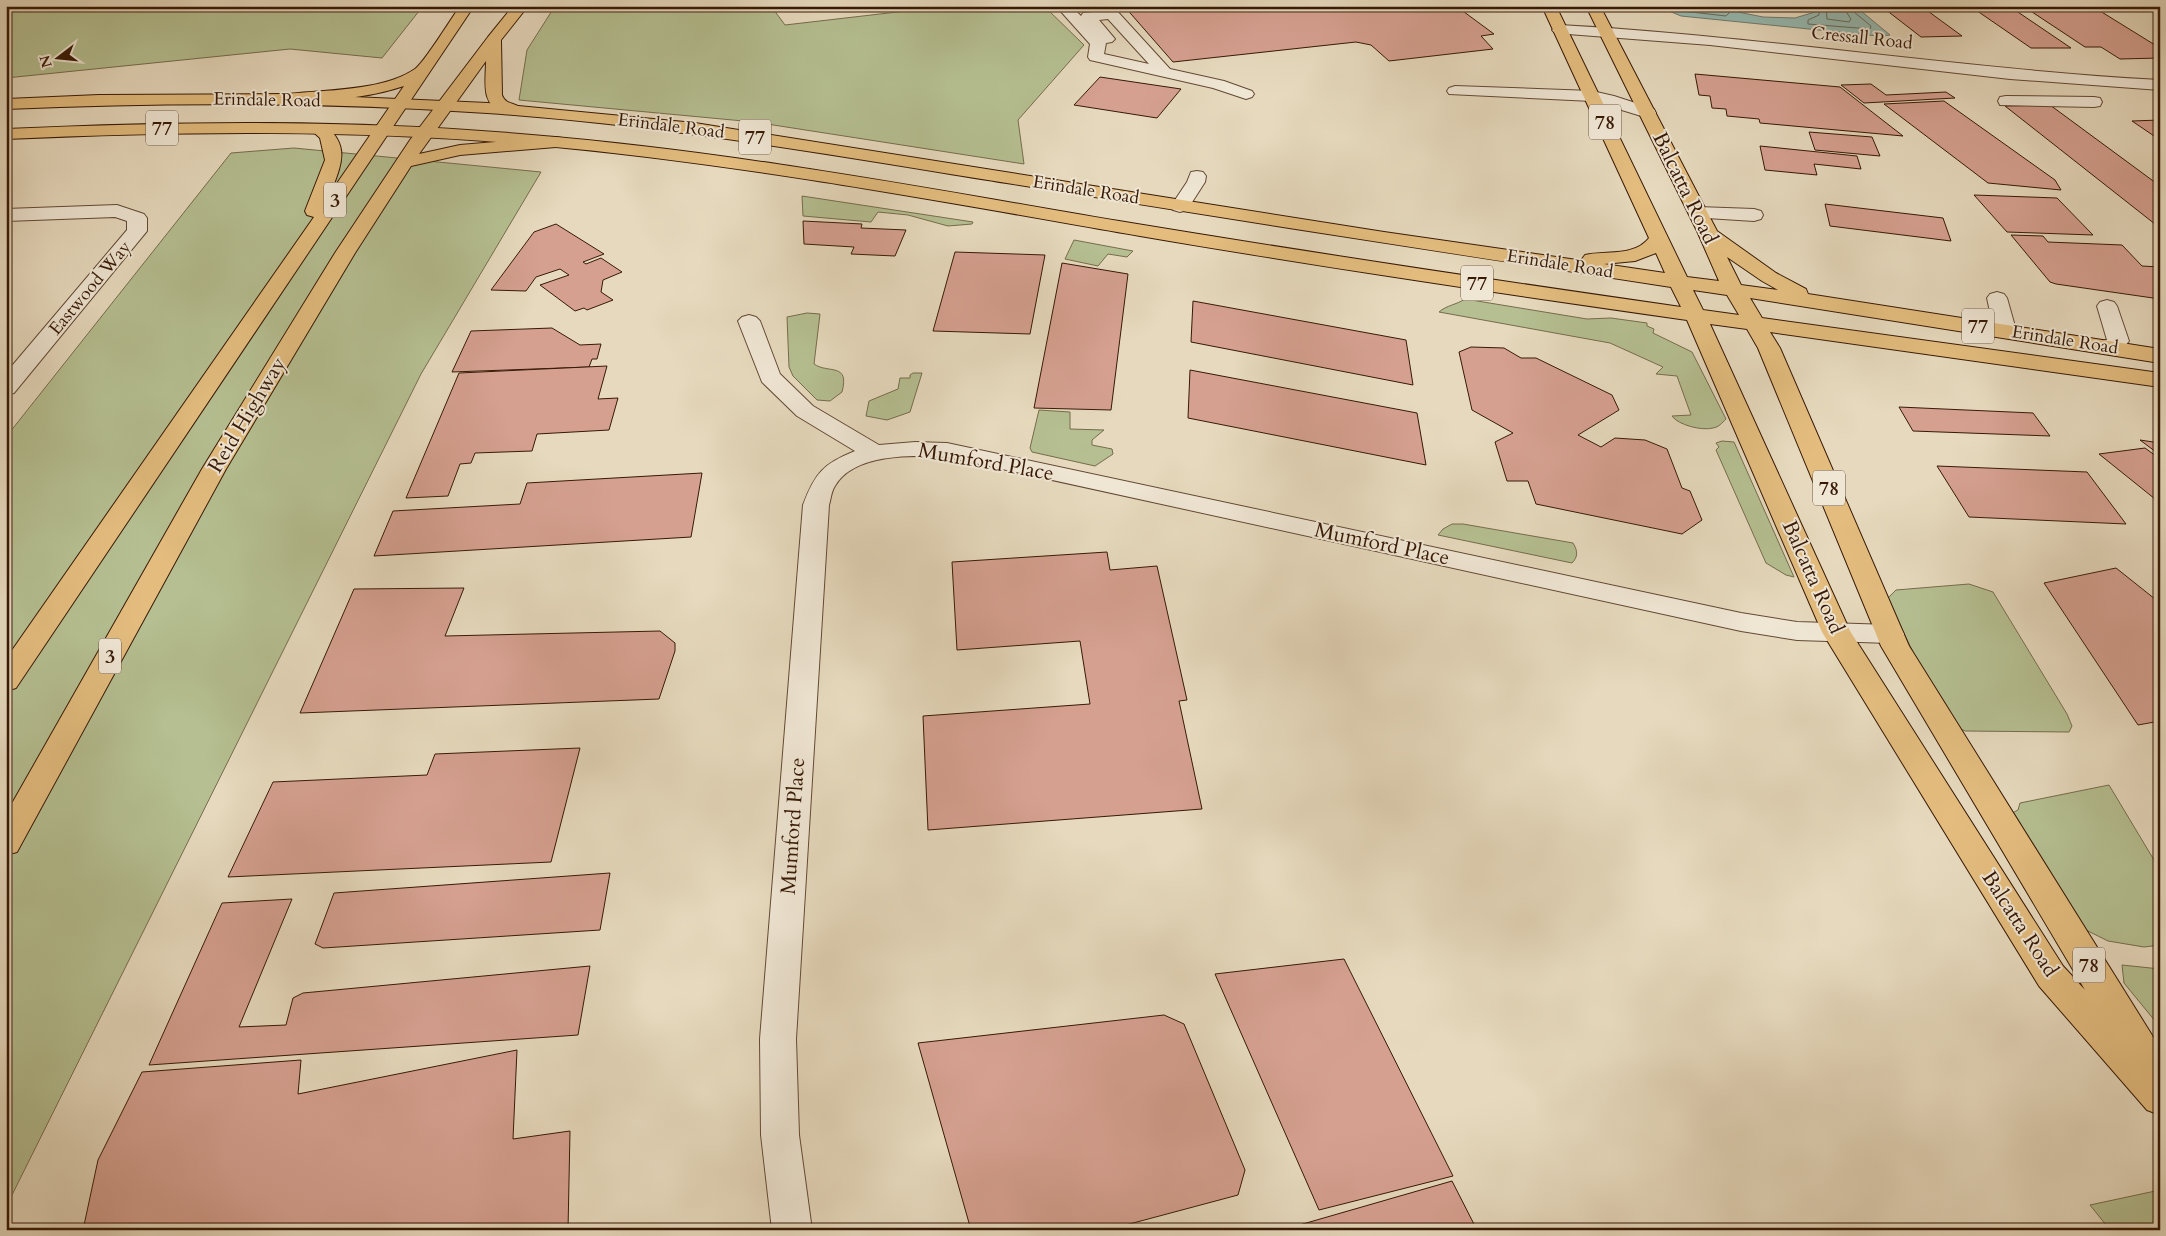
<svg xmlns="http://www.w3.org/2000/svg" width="2166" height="1236" font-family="Cardo,serif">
	<rect width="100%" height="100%" fill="#e6d9bd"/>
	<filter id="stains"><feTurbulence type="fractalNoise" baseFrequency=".004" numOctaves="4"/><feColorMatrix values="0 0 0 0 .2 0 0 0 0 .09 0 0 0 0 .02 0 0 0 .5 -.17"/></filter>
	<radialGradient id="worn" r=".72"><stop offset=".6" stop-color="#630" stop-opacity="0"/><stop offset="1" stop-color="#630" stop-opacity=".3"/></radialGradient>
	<g fill="#b5bf91" stroke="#766c4c">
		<path d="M6,6H423L382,58L290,49L6,78Z"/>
		<path d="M555,6H771L785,25L949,6H1044L1084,45L1018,120L1024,164L754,122L519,100L527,50Z"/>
		<path d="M294,148L541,172L421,374L6,1207V437L231,153Z"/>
		<path d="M802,196L973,222L972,224L948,226L908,215L878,212L871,222L803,216Z"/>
		<path d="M1074,240L1133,251L1127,257L1108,254L1098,266L1065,259Z"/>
		<path d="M1465,299L1587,319L1611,318L1647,323V326L1654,329L1653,333L1692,352L1726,419C1722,423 1719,427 1713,428C1702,431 1678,425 1672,416L1691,415L1677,376L1656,374L1663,367L1610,343L1439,312C1447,305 1456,305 1465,299Z"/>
		<path d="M807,313L820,314L814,364C828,374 850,362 842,392L830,401L817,400L793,376L789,367L787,317Z"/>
		<path d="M913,373H922L910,412L887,420L866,416L869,401L898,389L900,378H910V375Z"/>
		<path d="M1039,410L1070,412V429L1104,430L1092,440V445L1112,449L1113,454L1095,466L1032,452L1030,448Z"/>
		<path d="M1722,441L1734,442L1794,577L1786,575L1766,563L1716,450L1719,447L1716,443Z"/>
		<path d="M1452,524H1463L1573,543C1578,551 1578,557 1572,563L1438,535L1443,529Z"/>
		<path d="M1969,584L1993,592L2067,714L2072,726L2069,732L1965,731L1961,729L1941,709L1887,599L1896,590Z"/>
		<path d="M2109,785L2160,870V945L2144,947L2108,941L2084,929L2005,817L2018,810L2020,803Z"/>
		<path d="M2122,965L2160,969V1027L2124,983Z"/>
		<path d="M2160,1190V1230H2110L2090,1205Z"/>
	</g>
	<path fill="#96bab2" stroke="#707a6d" d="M1667,6H1728L1738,12L1763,17L1795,18L1815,12L1814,6H1855L1890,35L1878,36L1681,16L1669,11Z"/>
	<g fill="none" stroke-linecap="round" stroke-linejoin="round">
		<g stroke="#666a5c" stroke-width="1">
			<path d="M1673,6L1682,11L1726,16L1729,13L1727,6"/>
			<path d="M1819,6V15L1808,20V24L1870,29L1871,26L1854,12L1852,6"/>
			<path d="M1826,6L1827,19L1849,22L1851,19L1847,13L1846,6"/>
		</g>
	</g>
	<g fill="#d5a090" stroke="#371906">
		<path d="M1124,6H1456L1494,34L1481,36L1493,49L1389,61L1371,45L1356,42L1173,62Z"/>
		<path d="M1881,6H1921L1962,36L1921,37Z"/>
		<path d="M1970,6H2009L2071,48H2031Z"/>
		<path d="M2023,6H2092L2155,45H2160V58L2120,59L2101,47H2085Z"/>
		<path d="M1695,74L1840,87L1903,136L1760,123L1759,119L1727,116L1726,109L1712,108L1710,96L1699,95Z"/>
		<path d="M1100,77L1181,89L1157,118L1074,105Z"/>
		<path d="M1871,84L1886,95L1946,92L1955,98L1864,103L1841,85Z"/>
		<path d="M1944,101L2055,180L2061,190L1988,183L1884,104Z"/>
		<path d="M2050,105L2160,186V228L2005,106Z"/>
		<path d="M2160,120V140L2132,121Z"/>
		<path d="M1809,132L1872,137L1880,156L1815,150Z"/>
		<path d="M1760,146L1857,156L1861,169L1814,164L1817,175L1765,170Z"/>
		<path d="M1974,195L2057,198L2093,235L2007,232Z"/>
		<path d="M1825,204L1943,218L1951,241L1830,226Z"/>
		<path d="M803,221L862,224L861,228L906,230L895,256L851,254L854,247L804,244Z"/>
		<path d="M556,224L604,254L583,262L586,264L601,258L622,272L603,280L601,292L613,300L587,310L584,308L575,311L540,285L569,275L560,269L536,277L526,291L491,290L534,232Z"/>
		<path d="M2011,235L2043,236L2048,242L2122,245L2142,266L2160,267V299L2056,284L2050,282Z"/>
		<path d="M955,252L1045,255L1030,334L933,331Z"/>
		<path d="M1062,263L1128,274L1111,410L1034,408Z"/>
		<path d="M1193,301L1406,340L1413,385L1191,342Z"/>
		<path d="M552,328L580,345L601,344L597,359H592L589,367L452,372L471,331Z"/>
		<path d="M1471,347L1504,348L1521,358H1536L1612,395L1619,410L1578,435L1601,447L1615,438L1645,440L1667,449L1682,488L1690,491L1702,520L1682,534L1536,504L1528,481H1507L1495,442L1513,433L1472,410L1459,352Z"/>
		<path d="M607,366L598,399L618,398L609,430L537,434L532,451L475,453L471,463L460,464L448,496L406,498L459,373Z"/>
		<path d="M1190,370L1417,413L1426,465L1188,418Z"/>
		<path d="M1899,407L2033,413L2050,436L1913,431Z"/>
		<path d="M2140,440L2160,443V455Z"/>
		<path d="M2145,448L2160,459V503L2099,454Z"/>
		<path d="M1937,466L2087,472L2126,524L1969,517Z"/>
		<path d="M702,473L691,537L374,556L393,511L520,504L527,483Z"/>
		<path d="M1107,552L1110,570L1157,566L1187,700L1179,701L1202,809L928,830L923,716L1090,704L1080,641L957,650L952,562Z"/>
		<path d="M2116,568L2160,603V721L2138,725L2044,583Z"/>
		<path d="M464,588L445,636L660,631L675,643V651L659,699L300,713L354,589Z"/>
		<path d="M580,748L551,862L228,877L273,782L427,775L435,754Z"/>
		<path d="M610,873L600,930L323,948L315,944L334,893Z"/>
		<path d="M292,899L239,1027L286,1025L293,998L303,993L590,966L578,1035L149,1065L222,903Z"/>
		<path d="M1344,959L1453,1176L1319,1210L1215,974Z"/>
		<path d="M1164,1015L1184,1024L1245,1170L1238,1195L1107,1230H971L918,1043Z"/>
		<path d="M517,1050L513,1139L570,1131L568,1230H83L98,1160L142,1072L301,1060L298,1094Z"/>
		<path d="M1452,1181L1477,1230H1282Z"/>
	</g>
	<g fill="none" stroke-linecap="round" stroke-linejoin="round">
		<defs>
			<g id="minor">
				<path d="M1056,6H1071L1081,16L1083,13L1112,10L1117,11L1170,69L1224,81L1252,91L1254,94L1252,97L1246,99L1213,88L1090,60L1088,57L1090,44ZM1108,19L1149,64L1104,54L1106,43L1112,42L1115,39L1099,20Z"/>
				<path d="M1560,25C1761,36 1959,69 2160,80V90L2010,79L1710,45L1555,33L1552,30L1555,27Z"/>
				<path d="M1455,86L1592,91L1614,96L1654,109L1656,113L1654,117L1648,118L1592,101L1449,94L1447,91L1449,88Z"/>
				<path d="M2006,96L2094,97L2100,98L2102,102L2100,106L2094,107L2000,105L1998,101L2000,97Z"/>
				<path d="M1197,171L1203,172L1206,176L1205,182L1187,210L1180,212L1173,210L1171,206L1187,182L1191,172Z"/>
				<path d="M117,205L144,214L147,218V231L14,393L6,395V373L127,230V221L115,217L6,221V209Z"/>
				<path d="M1698,207L1754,209L1761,211L1763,215L1761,219L1754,221L1691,217L1689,213L1691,209Z"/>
				<path d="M1997,292L2004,294L2007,298L2016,330L2013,335L2005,336L1997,335L1994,330L1987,298L1990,294Z"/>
				<path d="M2107,300L2114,302L2117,306L2129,341C2121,352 2107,355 2094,352L2091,347L2094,342L2107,340L2097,306L2100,302Z"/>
				<path d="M749,315L756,317L760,321L780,374L813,406L879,445L915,442L947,443L1741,613L1797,622L1890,625L1900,627L1904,634L1900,641L1890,643L1797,640L1741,631L947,457C914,455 854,453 835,486C831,492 831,499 829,505L796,1039L799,1135L812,1230H772L761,1135L760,1039L803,505C815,473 823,464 855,451L797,416L762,382L738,321L742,317Z"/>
			</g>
			<path id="major" d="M1542,6H1556L1687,277L1719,281L1697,231L1586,6H1600L1717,231L1776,273L1806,289L1808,294L2160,349V363L1750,298L1762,318L2160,373V387L1770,332L1780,348L1909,646L2160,1048V1115L2147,1110L2039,986L1822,632L1687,320C1504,294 1322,267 1140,236C939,201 737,163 534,145C358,129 182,131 6,139V129C181,121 357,119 532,135C729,151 924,188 1119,221C1306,252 1493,280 1681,307L1671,287C1452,254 1232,219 1013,184C838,156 664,125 487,113C327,102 166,102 6,109V99L99,95L286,94L488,103L695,123L1384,232L1584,261L1582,259L1585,255C1606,250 1634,257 1649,238ZM1656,253L1665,273L1604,264L1635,261ZM1727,257L1762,281L1778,290L1741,285ZM1693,290L1727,295L1739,315L1703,310ZM1710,324L1747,329L1758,348L1881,646L2085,990L2063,966L1850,631Z"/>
			<g id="highway">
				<path d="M460,6H474L16,688L6,691V659L314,217L307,215L305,211L325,160L320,138L309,128L312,124H324C351,146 341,165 331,192L404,86C366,99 326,100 286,104L280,102L278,99L280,96L286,94C324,90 383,91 415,69C424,63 451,19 460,6Z"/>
				<path d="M513,6H528L501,40L502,95C506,106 517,102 522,110L520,114C514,115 510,114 504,112C480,106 486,81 486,61L419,154L460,145L556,137L562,138L565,142L562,146L556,147L460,155L411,166L355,253L226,469L17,852L6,855V814L202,469L335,253L410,140L488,37Z"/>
			</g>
		</defs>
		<use href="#minor" stroke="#634934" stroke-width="2"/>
		<use href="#major" stroke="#371906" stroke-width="2"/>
		<use href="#highway" stroke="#371906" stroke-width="2"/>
		<use href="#minor" fill="#efe6d4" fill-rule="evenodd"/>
		<use href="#major" fill="#e3bc7e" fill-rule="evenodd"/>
		<use href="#highway" fill="#e3bc7e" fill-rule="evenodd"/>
	</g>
	<g text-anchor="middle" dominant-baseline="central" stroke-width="4" stroke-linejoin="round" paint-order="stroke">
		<g font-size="18" fill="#371906" stroke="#efe6d4">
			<text transform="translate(1862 38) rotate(6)">Cressall Road</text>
			<text transform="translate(267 100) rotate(1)">Erindale Road</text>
			<text transform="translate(671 126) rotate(7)">Erindale Road</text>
			<text transform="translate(1086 190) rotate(9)">Erindale Road</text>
			<text transform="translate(1560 264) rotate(9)">Erindale Road</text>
			<text transform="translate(90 288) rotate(-50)">Eastwood Way</text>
			<text transform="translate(2065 340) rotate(9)">Erindale Road</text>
		</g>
		<g fill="#efe6d4" stroke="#6e5644" stroke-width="1">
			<rect x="1589" y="104.5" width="32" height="35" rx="4"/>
			<rect x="146" y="110.5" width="32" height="35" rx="4"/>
			<rect x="739" y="119.5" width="32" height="35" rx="4"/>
			<rect x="324" y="182.5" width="22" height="35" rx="4"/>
			<rect x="1461" y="265.5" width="32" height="35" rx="4"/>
			<rect x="1962" y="308.5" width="32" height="35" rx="4"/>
			<rect x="1813" y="470.5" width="32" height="35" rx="4"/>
			<rect x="99" y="638.5" width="22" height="35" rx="4"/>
			<rect x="2073" y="947.5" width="32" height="35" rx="4"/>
		</g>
		<g font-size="20" font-weight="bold" fill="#371906">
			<text x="1605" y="122">78</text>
			<text x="162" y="128">77</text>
			<text x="755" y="137">77</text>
			<text x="335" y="200">3</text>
			<text x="1477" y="283">77</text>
			<text x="1978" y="326">77</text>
			<text x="1829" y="488">78</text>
			<text x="110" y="656">3</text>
			<text x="2089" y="965">78</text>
		</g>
		<g font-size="21" fill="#371906" stroke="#efe6d4">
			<text transform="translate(1685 188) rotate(64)">Balcatta Road</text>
			<text transform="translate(247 415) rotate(-59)">Reid Highway</text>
			<text transform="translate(986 462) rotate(10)">Mumford Place</text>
			<text transform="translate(1382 544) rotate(12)">Mumford Place</text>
			<text transform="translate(1813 577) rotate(66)">Balcatta Road</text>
			<text transform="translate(793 826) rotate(-86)">Mumford Place</text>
			<text transform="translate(2020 924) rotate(57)">Balcatta Road</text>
		</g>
	</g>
	<rect width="2166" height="1236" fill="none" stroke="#e6d9bd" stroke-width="25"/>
	<rect x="8" y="8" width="2151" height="1221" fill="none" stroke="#371906" stroke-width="2.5"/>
	<rect x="12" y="12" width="2141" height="1211" fill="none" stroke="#371906"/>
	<g transform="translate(58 58) rotate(254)" stroke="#efe6d4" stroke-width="4" paint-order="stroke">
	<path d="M0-4L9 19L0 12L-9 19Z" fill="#371906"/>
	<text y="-8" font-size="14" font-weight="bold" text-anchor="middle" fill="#371906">N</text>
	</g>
	<rect width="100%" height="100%" filter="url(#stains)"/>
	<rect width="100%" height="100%" fill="url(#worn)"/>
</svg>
